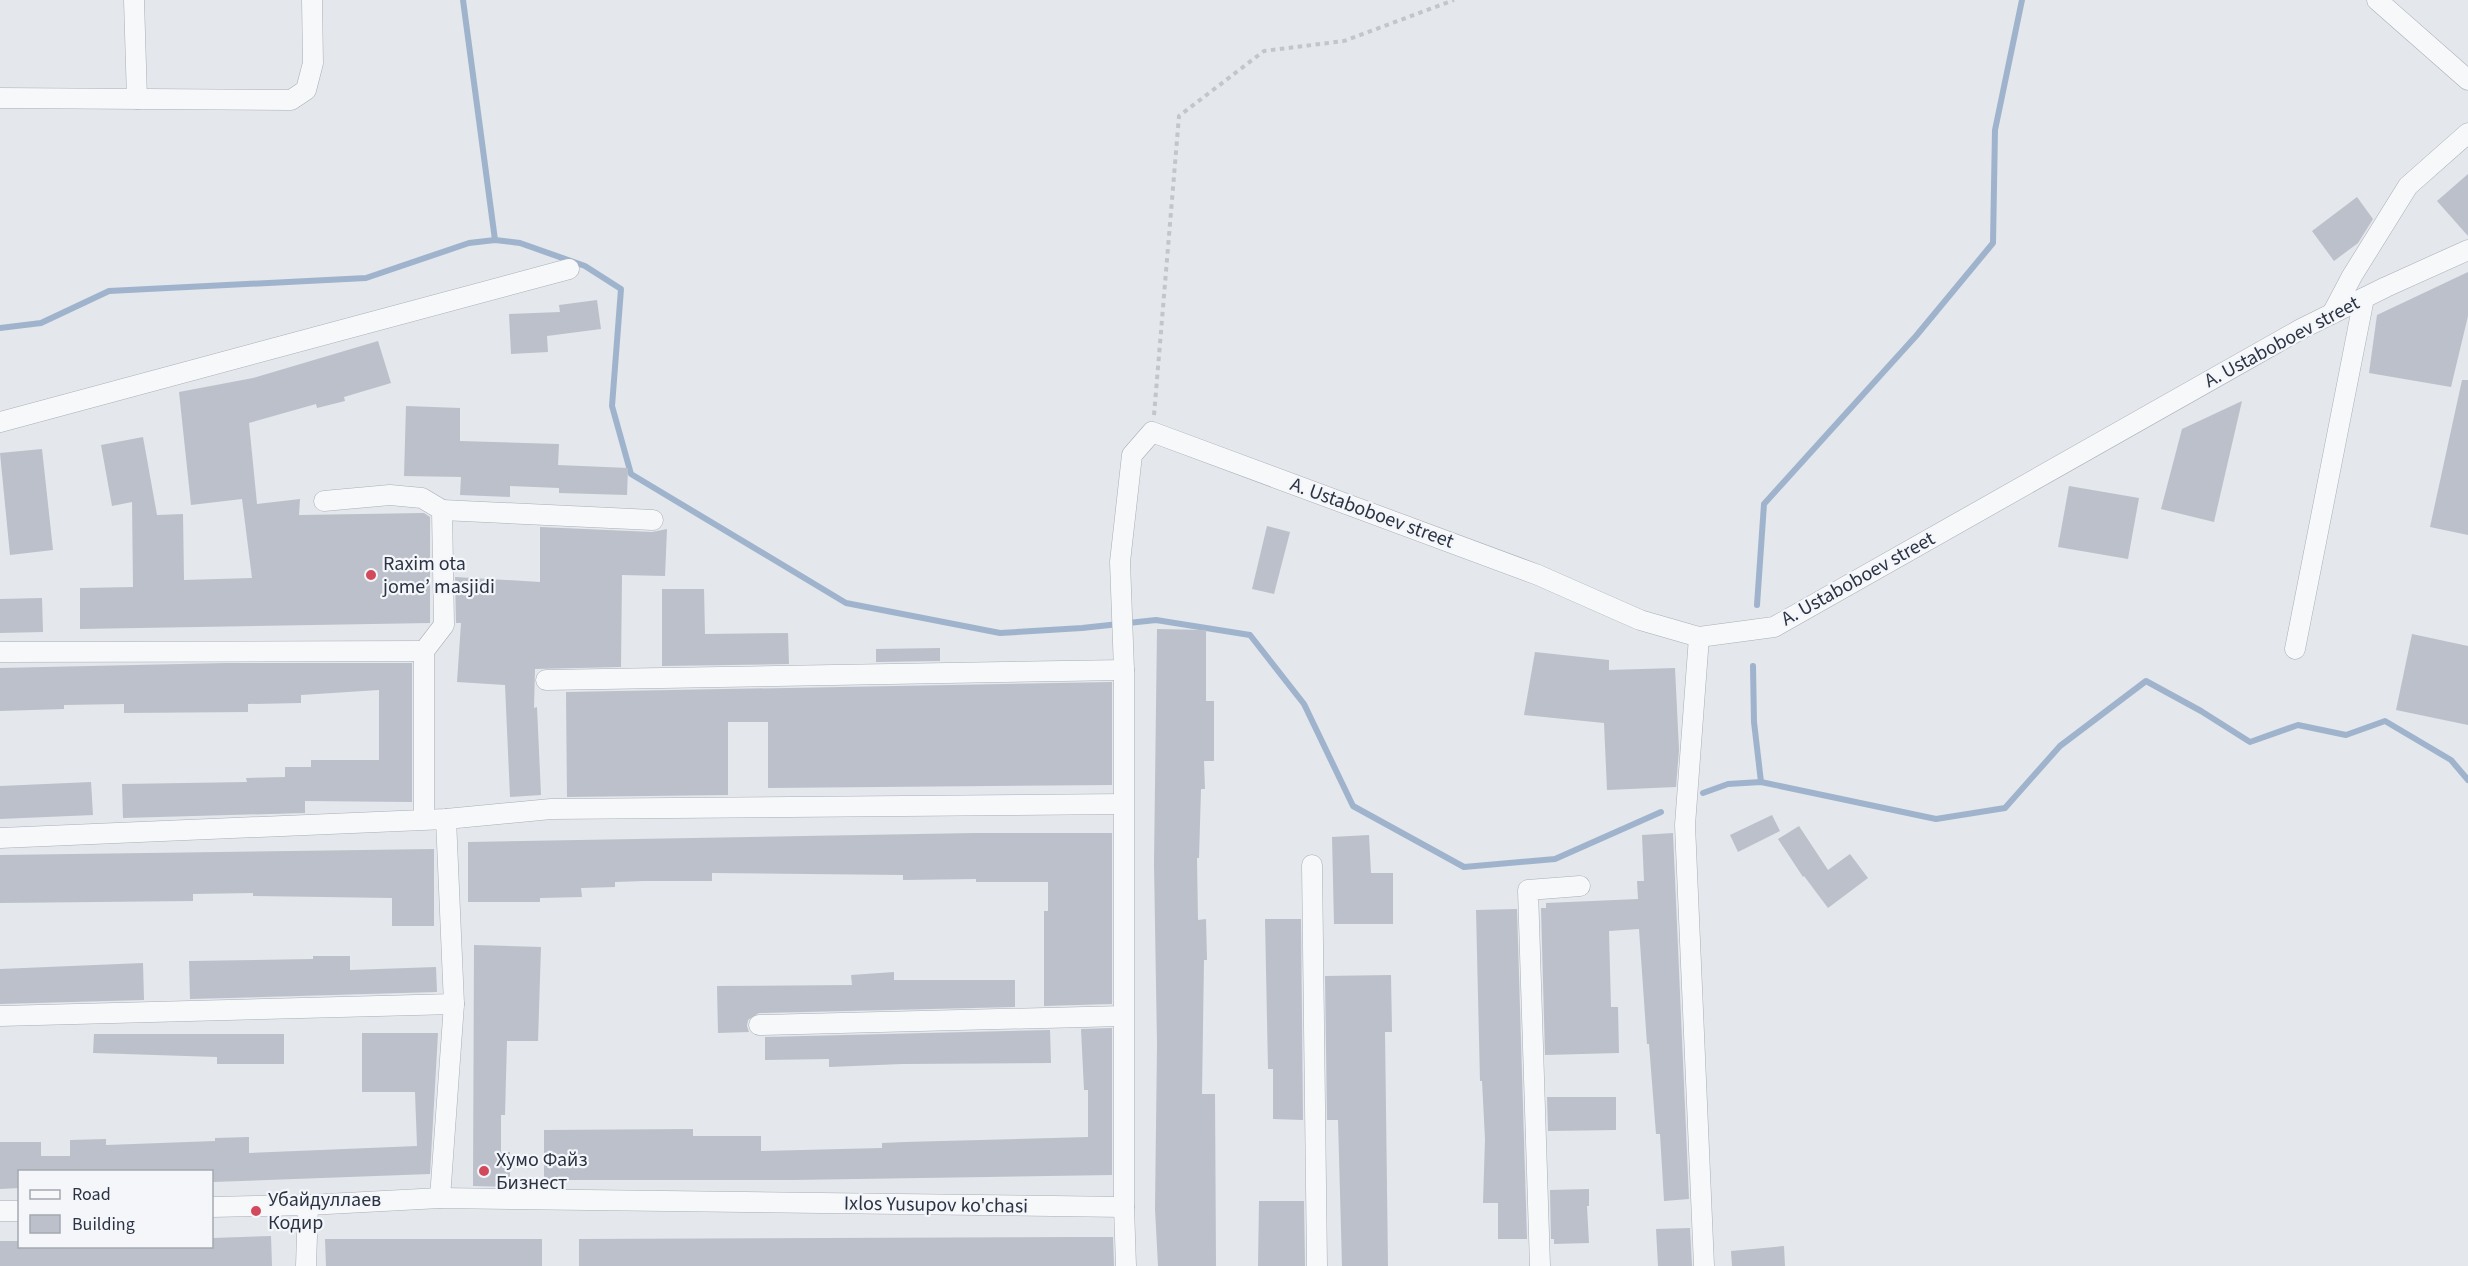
<svg xmlns="http://www.w3.org/2000/svg" width="2468" height="1266" font-family="'Source Sans 3',sans-serif">
	<rect width="100%" height="100%" fill="#e4e7ec"/>
	<g fill="none" stroke-linecap="round" stroke-linejoin="round">
		<g stroke="#9fb4cc" stroke-width="6">
			<path d="M463,0L495,240"/>
			<path d="M0,328L41,323L109,291L366,278L469,243L495,240L520,243L585,266L621,289L612,406L631,474L846,603L1000,633L1082,628L1156,620L1250,635L1304,704L1353,806L1464,867L1555,859L1661,812"/>
			<path d="M1757,605L1764,504L1916,336L1993,243L1995,130L2022,0"/>
			<path d="M1753,666L1754,722L1761,782"/>
			<path d="M1703,793L1728,784L1761,782L1936,819L2005,808L2060,746L2146,681L2201,711L2250,742L2298,725L2346,735L2385,721L2451,760L2468,780"/>
		</g>
	</g>
	<g fill="#bbc0ca">
		<path d="M2468,174V236L2437,201Z"/>
		<path d="M2357,197L2373,219L2358,243L2334,261L2312,231Z"/>
		<path d="M2468,272V316L2451,387L2369,373L2377,315Z"/>
		<path d="M597,300L601,329L547,336L548,352L511,354L509,314L560,312L559,305Z"/>
		<path d="M378,341L391,383L344,397L345,401L317,408L316,404L249,423L257,504L300,499L299,515L424,513L430,517V623L80,629V588L133,587L132,502L112,506L101,445L143,437L157,515L183,514L184,580L252,578L242,499L191,505L179,392L253,378Z"/>
		<path d="M2462,380H2468V535L2430,527Z"/>
		<path d="M2242,401L2214,522L2161,509L2182,429Z"/>
		<path d="M406,406L460,408V441L559,444L558,465L628,468L627,495L559,493V488L510,486V497L460,495L461,477L404,476Z"/>
		<path d="M42,449L53,550L10,555L0,453Z"/>
		<path d="M2069,486L2139,498L2128,559L2058,547Z"/>
		<path d="M1267,526L1290,532L1274,594L1252,589Z"/>
		<path d="M540,527L652,532L667,529L665,576L622,575L621,667L535,669L534,708L537,707L541,795L510,797L505,685L457,682L461,623H456L455,577L540,582Z"/>
		<path d="M662,589H704L705,634L788,633L789,664L662,666Z"/>
		<path d="M42,598L43,632L0,633V599Z"/>
		<path d="M1157,629L1206,630V701H1214V761H1204L1205,789H1201L1199,858H1197L1198,920L1206,919L1207,960H1204L1202,1094H1215L1216,1266H1158L1155,1209L1157,1044L1154,864Z"/>
		<path d="M2412,634L2468,646V725L2396,710Z"/>
		<path d="M940,648V661L876,662V649Z"/>
		<path d="M1535,652L1609,660V670L1675,668L1679,750L1676,787L1607,790L1604,723L1524,715Z"/>
		<path d="M226,663H412V802L305,801V813L123,818L122,784L247,782L246,778L285,777V767H311V760H379V690L301,695V703L248,704V712L124,713V704L64,705V709L0,711V668Z"/>
		<path d="M1112,682V785L768,788V722H728V795L567,797L566,692Z"/>
		<path d="M91,782L93,815L0,819V786Z"/>
		<path d="M1772,815L1780,831L1738,852L1730,835Z"/>
		<path d="M1799,826L1828,870L1850,854L1868,878L1828,908L1804,876L1803,877L1778,839Z"/>
		<path d="M975,833H1112V1004L1044,1006V911H1048V882H976V879L903,880V875L712,873V881H644L615,882V887L581,888L582,897L540,898V902H468V842Z"/>
		<path d="M1673,833L1689,1199L1664,1201L1660,1134H1656L1649,1044H1647L1639,929L1609,931L1611,1007H1618L1619,1053L1545,1055L1541,908H1546V903L1638,899L1637,881H1644L1642,835Z"/>
		<path d="M1369,835L1371,873H1393V924H1334L1332,837Z"/>
		<path d="M434,849V926H392V898L253,896V893L193,894V901L0,903V855Z"/>
		<path d="M1517,909L1527,1239H1498V1203H1483L1485,1139L1482,1081H1480L1476,910Z"/>
		<path d="M1265,919H1301L1303,1120L1273,1119V1069H1268Z"/>
		<path d="M474,945L541,947L538,1041H507L505,1115H501V1152H510V1187L473,1186Z"/>
		<path d="M313,956H350V970L436,967L437,992L190,999L189,961L313,959Z"/>
		<path d="M143,963L144,1000L0,1004V969Z"/>
		<path d="M894,972V980H1015V1007L759,1013L748,1020L747,1026L749,1032L718,1033L717,986L852,985L851,975Z"/>
		<path d="M1391,975L1392,1032H1385L1388,1266H1342L1338,1120H1327L1325,976Z"/>
		<path d="M1112,1028V1175L792,1180H544V1130L693,1129V1136H761V1151L882,1148V1143L905,1142L1088,1137V1090H1084L1081,1029Z"/>
		<path d="M1050,1030L1051,1063L902,1064L829,1067V1059L765,1060V1037Z"/>
		<path d="M362,1033H438L430,1174L212,1182V1172H20V1188L0,1189V1142H41V1156H70V1140L106,1139V1145L215,1141V1138L249,1137V1153L417,1146L415,1092H362Z"/>
		<path d="M94,1034H284V1064H217V1057L93,1053Z"/>
		<path d="M1547,1097H1616V1130L1548,1131Z"/>
		<path d="M1589,1189V1206H1587L1589,1243L1554,1244V1239H1551L1550,1190Z"/>
		<path d="M1259,1201H1304L1305,1266H1258Z"/>
		<path d="M1690,1228L1692,1266H1658L1656,1229Z"/>
		<path d="M271,1236L272,1266H0V1241H20V1246H212V1238Z"/>
		<path d="M1078,1237H1113L1114,1266H579V1239Z"/>
		<path d="M325,1239H542V1266H326Z"/>
		<path d="M1784,1246L1785,1266H1732L1731,1251Z"/>
	</g>
	<g fill="none" stroke-linecap="round" stroke-linejoin="round">
		<defs>
			<g id="street">
				<path d="M134,0L137,99"/>
				<path d="M2377,0L2468,80"/>
				<path d="M0,98L291,100L306,90L313,63L312,0"/>
				<path d="M2332,314L2352,276L2408,186L2468,133"/>
				<path d="M0,422L569,269"/>
				<path d="M324,501L390,495L422,498L442,510L444,625L424,651V819"/>
				<path d="M442,510L653,520"/>
				<path d="M1699,637L1685,825L1704,1266"/>
				<path d="M2295,649L2364,298"/>
				<path d="M0,652L424,651"/>
				<path d="M546,680L1124,670"/>
				<path d="M0,838L446,819L551,809L1123,804"/>
				<path d="M1312,865L1317,1266"/>
				<path d="M0,1016L454,1004"/>
				<path d="M759,1025L1123,1016"/>
				<path d="M440,1198L454,1004L446,819"/>
				<path d="M212,1207L308,1205L440,1198L1124,1207V670L1120,562L1132,455L1152,432L1538,575L1640,620L1699,637L1774,627L2301,329L2386,287L2468,250"/>
				<path d="M1124,1207L1126,1266"/>
				<path d="M0,1211H20"/>
				<path d="M306,1266L308,1205"/>
				<path d="M1540,1266L1528,890L1580,886"/>
			</g>
		</defs>
		<use href="#street" stroke="#a9aeb7" stroke-width="21"/>
		<path stroke="#c2c5cb" stroke-width="4" stroke-dasharray="4.5 4.5" stroke-linecap="butt" d="M1154,415L1179,116L1264,51L1344,41L1454,0"/>
		<use href="#street" stroke="#f7f8fa" stroke-width="20"/>
	</g>
	<g fill="#d1495b" stroke="#f4f6f9" stroke-width="2">
		<circle cx="371" cy="575" r="6"/>
		<circle cx="484" cy="1171" r="6"/>
		<circle cx="256" cy="1211" r="6"/>
	</g>
	<g text-anchor="middle" dominant-baseline="central" stroke-width="4.5" stroke-linejoin="round" paint-order="stroke">
		<g font-size="20" fill="#2b3445" stroke="#f4f6f9">
			<text transform="translate(2282 342) rotate(-28)">A. Ustaboboev street</text>
			<text transform="translate(1372 513) rotate(20)">A. Ustaboboev street</text>
			<text transform="translate(1858 579) rotate(-29)">A. Ustaboboev street</text>
			<text transform="translate(936 1205) rotate(1)">Ixlos Yusupov ko'chasi</text>
		</g>
		<g font-size="20" fill="#2b3445" stroke="#f4f6f9" text-anchor="start">
			<text x="383" y="564">Raxim ota<tspan x="383" dy="23">jome’ masjidi</tspan></text>
			<text x="496" y="1160">Хумо Файз<tspan x="496" dy="23">Бизнест</tspan></text>
			<text x="268" y="1200">Убайдуллаев<tspan x="268" dy="23">Кодир</tspan></text>
		</g>
	</g>
	<rect x="18" y="1170" width="195" height="78" fill="#f4f6f9" stroke="#a4a8b1" stroke-width="1.5"/>
	<rect x="30" y="1190" width="30" height="9" fill="#f7f8fa" stroke="#a4a8b1" stroke-width="1.5"/>
	<text x="72" y="1200" font-size="18" fill="#2b3445">Road</text>
	<rect x="30" y="1215" width="30" height="18" fill="#bbc0ca" stroke="#a4a8b1" stroke-width="1.5"/>
	<text x="72" y="1230" font-size="18" fill="#2b3445">Building</text>
</svg>
